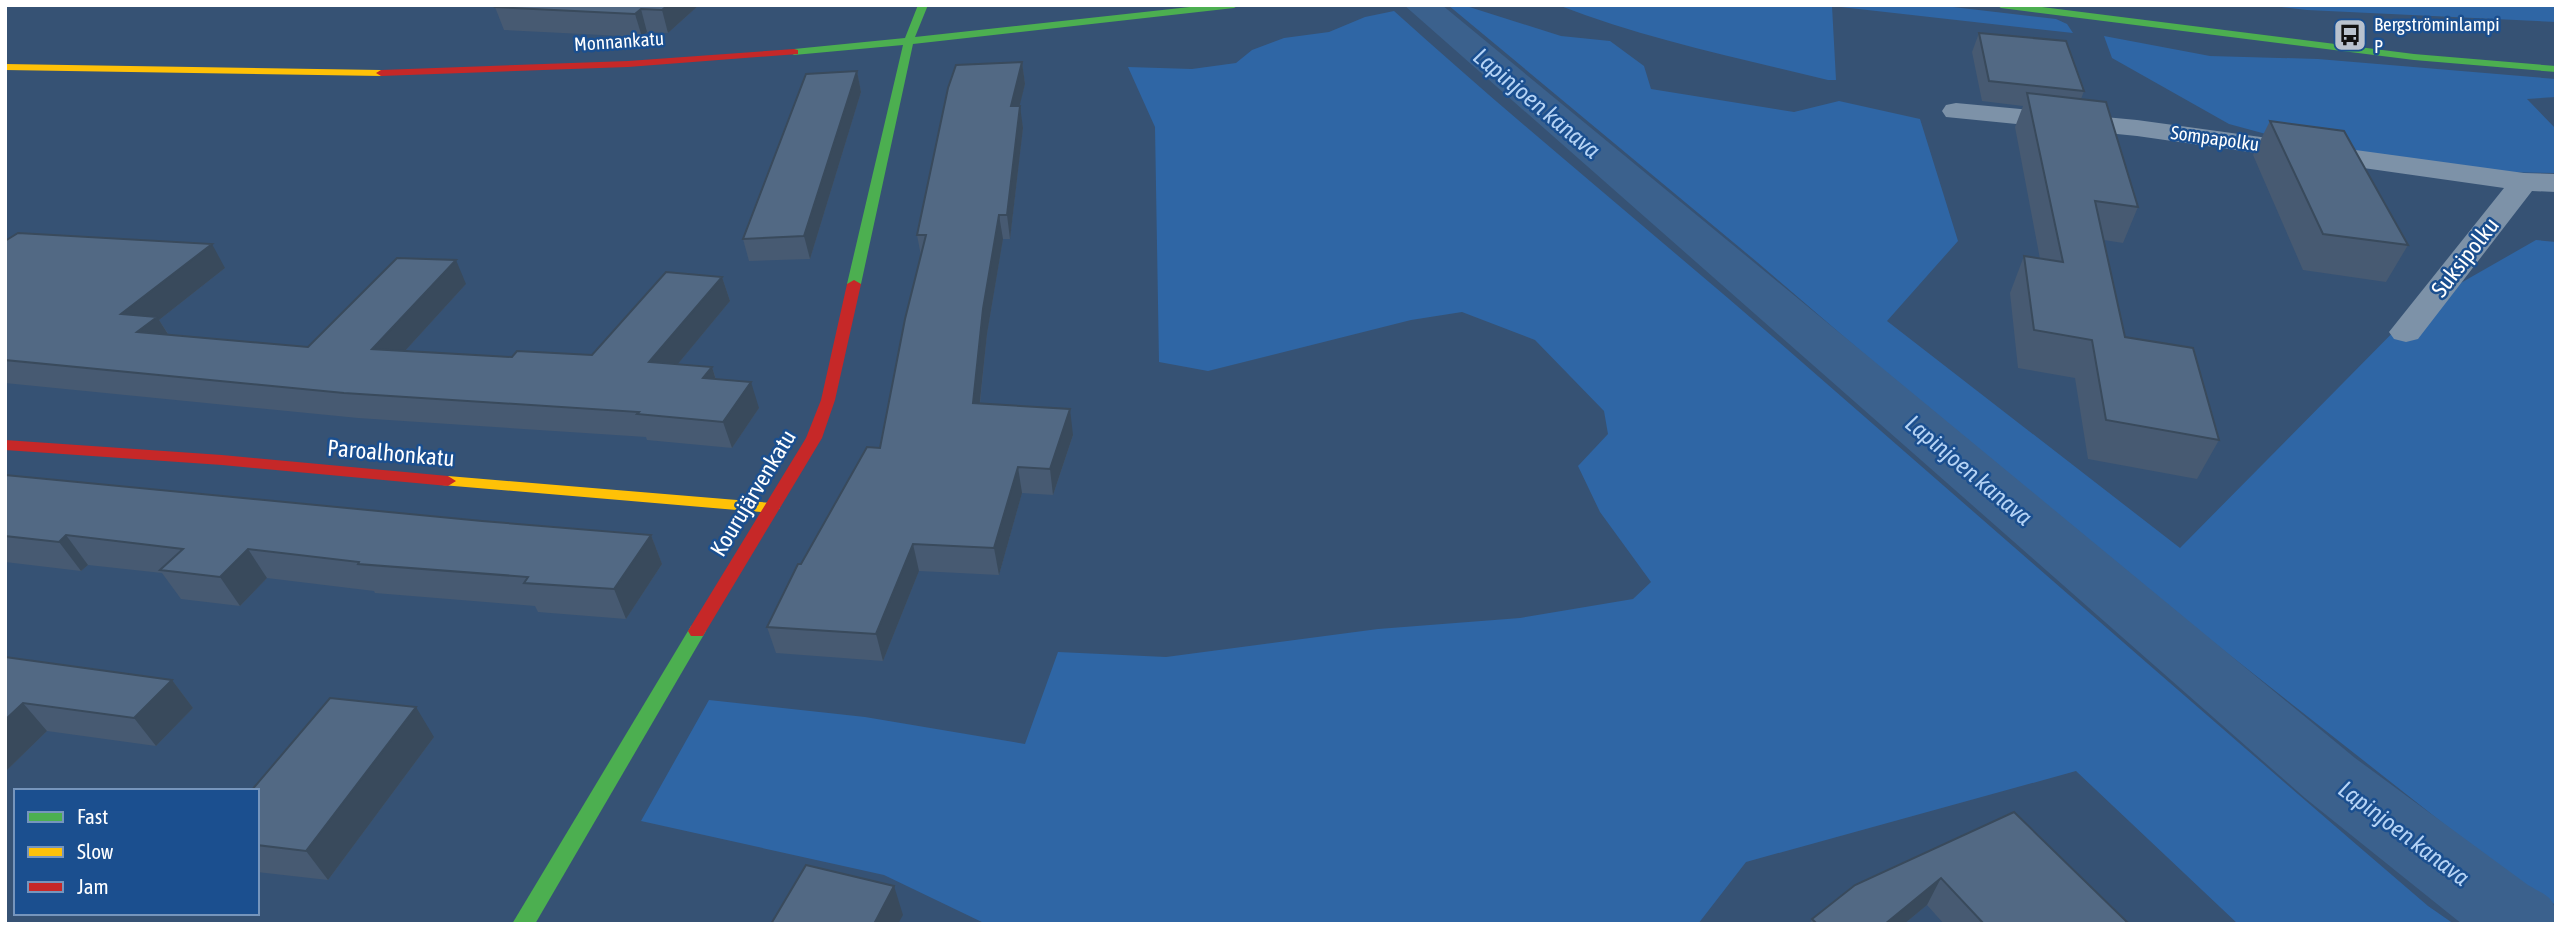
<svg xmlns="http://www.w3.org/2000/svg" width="2561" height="929" font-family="'Asap Condensed',sans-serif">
	<rect width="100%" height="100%" fill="#365274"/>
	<g fill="#2f66a5">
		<path d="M1448,5H1463L1561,36L1610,41L1644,66L1651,89L1794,112L1839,101L1920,119L1958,241L1887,321L2180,548L2417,308L2536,240L2556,242V905L2529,891L2042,507L1757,262Z"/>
		<path d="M1558,5H1936L2056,19L2067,24L2073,33L1832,6L1836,80H1828C1738,58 1645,39 1558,5Z"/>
		<path d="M2263,5H2556V22L2307,10Z"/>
		<path d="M1394,11C1520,125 1652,232 1780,343C1996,531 2211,720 2428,906L2454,924H2238L2076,771L1746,862L1698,924H986L884,875L641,821L709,700L865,717L1025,744L1058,652L1166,657L1378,629L1520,618L1633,599L1651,582L1600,512L1578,466L1608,434L1604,411L1535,340L1462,312L1411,320L1208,371L1159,362L1155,127L1128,67L1192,69L1236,63L1252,50L1284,38L1329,32L1365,17Z"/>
		<path d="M2104,36L2210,56L2318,59L2556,79V97L2527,99L2556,129V173L2491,172L2295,142L2229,124L2112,58Z"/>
	</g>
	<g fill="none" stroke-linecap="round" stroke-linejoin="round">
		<path fill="#3b618d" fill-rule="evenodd" d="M1404,5H1442L2355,758L2528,885C2550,898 2556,897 2556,924H2462L2305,798Z"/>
		<path fill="#7d92a8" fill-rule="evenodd" d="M1956,103L2137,120L2524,173L2556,174V192L2532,191L2418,339L2406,342L2394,339L2389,332L2504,188L2137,136L1946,117L1942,111L1946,105Z"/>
		<g fill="#4caf50" fill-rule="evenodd">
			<path d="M918,5H928L915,37L1208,5H1239L1234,8L913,44L861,284L854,288L847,284L903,45L794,55L789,52L794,49L905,38Z"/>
			<path d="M1996,5H2026L2414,54L2556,66V72L2414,60L2001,8Z"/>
			<path d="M697,624L703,626L706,631L535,924H512L691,626Z"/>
		</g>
		<g fill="#ffc107" fill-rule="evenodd">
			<path d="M5,64L381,70L386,73L381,76L5,70Z"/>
			<path d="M448,476L772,503L780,508L772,513L442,485L440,481Z"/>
		</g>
		<g fill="#c62828" fill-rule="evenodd">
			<path d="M794,49L798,50V54L628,67L381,76L376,73L381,70L628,61Z"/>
			<path d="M854,280L861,284L835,400L822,438L703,636H691L688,631L691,626L806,438L821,400L847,284Z"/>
			<path d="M5,440L222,455L448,476L456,481L448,486L222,465L5,450Z"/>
		</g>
	</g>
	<g fill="#475a72">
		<path d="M699,5L668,33L647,32L642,37L504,30L495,7Z"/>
		<path d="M1979,33L2084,91L2081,99L2138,207L2123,243L2104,240L2125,337L2219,440L2197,479L2088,459L2075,378L2018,368L2010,293L2024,256L2040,259L2015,127L2023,106L1982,101L1972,52Z"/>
		<path d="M1022,62L1025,84L1019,106L1023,128L1010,239H1003L987,334L980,404L1073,435L1053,495L1022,493L999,575L919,571L883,661L776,653L767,627L801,564L880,448L921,256L917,235Z"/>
		<path d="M857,71L861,92L810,259L749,261L743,239Z"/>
		<path d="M2270,121L2408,245L2386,282L2303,270L2253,155Z"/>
		<path d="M5,241L225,268L159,320L169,335L308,347L466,284L405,351L512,357L592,355L722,277L730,301L677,365L712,367L716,379L759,408L732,448L647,440L646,437L358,418L5,383Z"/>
		<path d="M5,475L482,521L651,535L662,564L626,619L538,612L535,606L375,593L374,591L267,578L240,606L181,599L162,573L88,565L81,571L5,562Z"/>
		<path d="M5,657L172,680L193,708L156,746L47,731L5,772Z"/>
		<path d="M434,737L328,880L257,872V791Z"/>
		<path d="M2014,812L2126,924H1944L1927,905L1904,924H1809L1812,919Z"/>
	</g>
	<g fill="#394a5c">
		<path d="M668,5H699L668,33L662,10Z"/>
		<path d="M641,9L647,32L642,37L635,14Z"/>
		<path d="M1022,62L1025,84L1014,128L1011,106Z"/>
		<path d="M857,71L861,92L810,259L804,236Z"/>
		<path d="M1020,106L1023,128L1010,239L1007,215Z"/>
		<path d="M999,215L1003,239L987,334L977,429L973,403L983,309Z"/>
		<path d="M212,244L225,268L159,320L173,342L153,357L121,314Z"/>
		<path d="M456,260L466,284L384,374L372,349Z"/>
		<path d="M722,277L730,301L658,388L649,362Z"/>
		<path d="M712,367L720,393L703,378Z"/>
		<path d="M751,382L759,408L732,448L723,422Z"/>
		<path d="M1070,409L1073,435L1053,495L1050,469Z"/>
		<path d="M1018,467L1022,493L999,575L994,548Z"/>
		<path d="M66,535L88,565L81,571L59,542Z"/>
		<path d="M651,535L662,564L626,619L614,589Z"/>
		<path d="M913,544L919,571L883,661L876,634Z"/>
		<path d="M248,549L267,578L240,606L220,577Z"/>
		<path d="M172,680L193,708L156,746L134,718Z"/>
		<path d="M23,703L47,731L5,772V720Z"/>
		<path d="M416,707L434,737L328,880L306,851Z"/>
		<path d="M1941,878L1927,905L1904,924H1885Z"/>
		<path d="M894,886L903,915L898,924H874Z"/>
	</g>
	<g fill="#526984" stroke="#394a5c" stroke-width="2">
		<path d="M496,5H668L662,10L641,9L635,14L495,7Z"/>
		<path d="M1979,33L2066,41L2084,91L1989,81Z"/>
		<path d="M1022,62L1011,106H1020L1007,215H999L983,309L973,403L1070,409L1050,469L1018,467L994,548L913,544L876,634L767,627L798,564H801L867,447L880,448L905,319L926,235H917L948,88L956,65Z"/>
		<path d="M857,71L804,236L743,239L806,74Z"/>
		<path d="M2027,93L2106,102L2138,207L2095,201L2125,337L2193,348L2219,440L2106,420L2092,340L2034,330L2024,256L2063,262Z"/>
		<path d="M2270,121L2344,131L2408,245L2323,234Z"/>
		<path d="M18,233L212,244L121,314L157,317L137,332L308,347L397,258L456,260L372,349L512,357L517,351L592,355L666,272L722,277L649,362L712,367L703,378L751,382L723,422L637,414L639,412L344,393L5,360V241Z"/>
		<path d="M5,475L482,521L651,535L614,589L524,583L528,577L358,564L359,562L248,549L220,577L160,570L183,549L66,535L59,542L5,536Z"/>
		<path d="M5,657L172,680L134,718L23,703L5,720Z"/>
		<path d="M330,698L416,707L306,851L257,845V791H251Z"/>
		<path d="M2014,812L2127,922L2123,924H1984L1941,878L1885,924H1817L1812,919L1855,885Z"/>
		<path d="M806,865L894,886L874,924H771Z"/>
	</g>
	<defs>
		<symbol id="bus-square" viewBox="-11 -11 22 22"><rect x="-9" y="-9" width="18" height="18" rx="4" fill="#b9c2ce" stroke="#1b4f8f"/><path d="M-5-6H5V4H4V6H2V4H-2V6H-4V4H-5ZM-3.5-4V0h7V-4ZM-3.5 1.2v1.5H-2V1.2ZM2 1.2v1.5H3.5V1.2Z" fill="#111"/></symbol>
	</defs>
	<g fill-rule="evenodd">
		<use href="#bus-square" x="2331" y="16" width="38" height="38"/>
	</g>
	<g text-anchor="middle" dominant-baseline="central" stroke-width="5" stroke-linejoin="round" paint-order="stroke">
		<g font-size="19" fill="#fff" stroke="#1b4f8f" text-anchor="start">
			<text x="2374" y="24">Bergströminlampi<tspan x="2374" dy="22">P</tspan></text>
		</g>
		<g font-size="19" fill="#fff" stroke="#1b4f8f">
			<text transform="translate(619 41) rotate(-4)">Monnankatu</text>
			<text transform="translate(2215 138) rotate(8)">Sompapolku</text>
		</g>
		<g font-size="23" fill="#fff" stroke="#1b4f8f">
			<text transform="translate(2465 257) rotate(-52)">Suksipolku</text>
			<text transform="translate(391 453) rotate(5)">Paroalhonkatu</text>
			<text transform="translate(753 493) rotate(-59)">Kourujärvenkatu</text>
		</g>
		<g font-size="24" font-style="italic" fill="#b5d3f5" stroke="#1b4f8f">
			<text transform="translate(1537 103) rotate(40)">Lapinjoen kanava</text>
			<text transform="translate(1969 470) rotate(40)">Lapinjoen kanava</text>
			<text transform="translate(2404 833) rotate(37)">Lapinjoen kanava</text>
		</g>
	</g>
	<rect width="2561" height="929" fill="none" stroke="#ffffff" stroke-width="14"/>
	<rect x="14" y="789" width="245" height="126" fill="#1b4f8f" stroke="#7695bc" stroke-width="2"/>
	<rect x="28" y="812" width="35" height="10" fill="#4caf50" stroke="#7695bc" stroke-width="2"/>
	<text x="77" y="824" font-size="21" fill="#ffffff">Fast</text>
	<rect x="28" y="847" width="35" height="10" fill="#ffc107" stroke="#7695bc" stroke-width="2"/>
	<text x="77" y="859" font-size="21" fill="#ffffff">Slow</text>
	<rect x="28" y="882" width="35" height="10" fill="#c62828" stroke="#7695bc" stroke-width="2"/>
	<text x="77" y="894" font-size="21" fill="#ffffff">Jam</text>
</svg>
